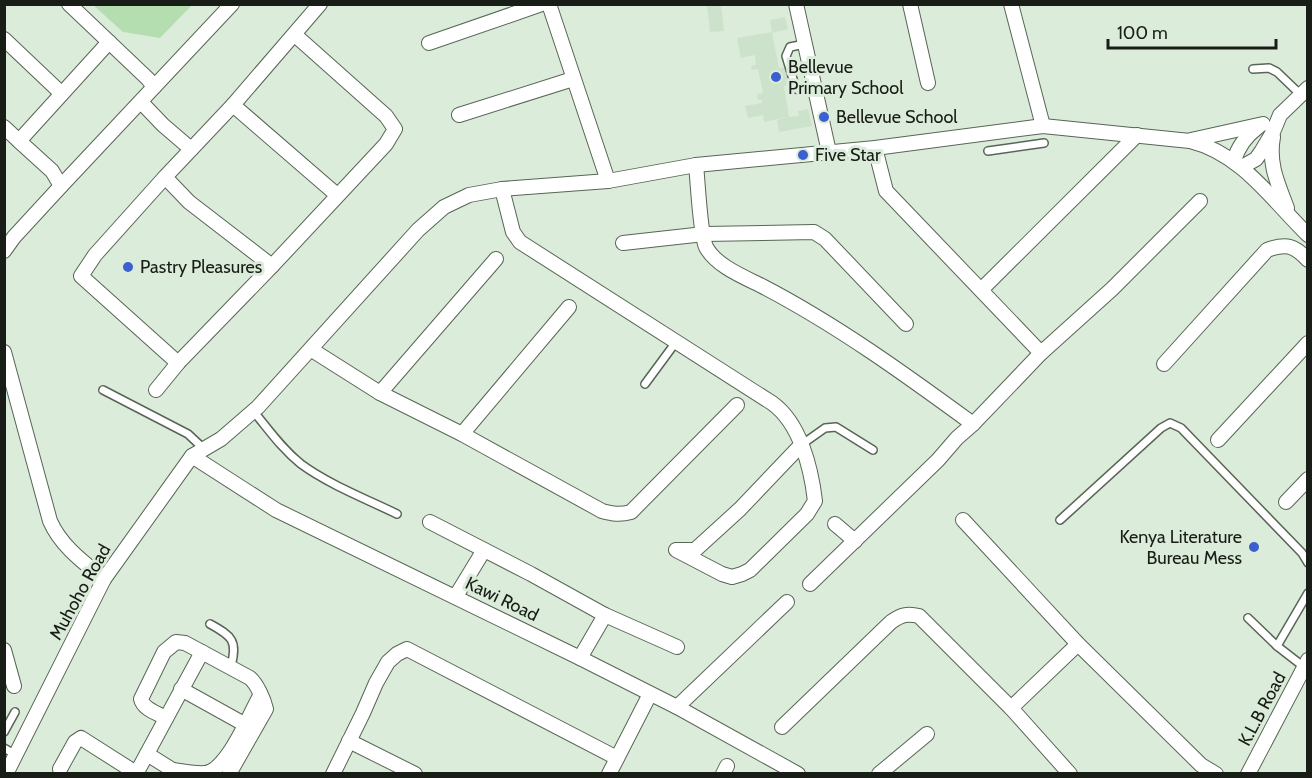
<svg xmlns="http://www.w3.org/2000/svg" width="1312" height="778" font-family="Cabin,sans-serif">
	<rect width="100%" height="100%" fill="#dcecda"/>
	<g fill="#cde2ca">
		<path d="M707,5H721L724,31L710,32Z"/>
		<path d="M785,17L788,29L772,33L779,68L789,67L792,84L784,86L789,117L799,116L798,111L808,109L812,126L779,132L777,120L787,117L764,122L763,115L748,118L745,106L762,103V100H758L757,94L763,93L758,69L752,70L751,66L756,65L755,55L741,58L737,38L772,32L770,20Z"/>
	</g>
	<path fill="#b5deb0" d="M93,5H192L160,38L123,32Z"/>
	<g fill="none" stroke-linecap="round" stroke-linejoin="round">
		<defs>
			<g id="service">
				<path d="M805,44L790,47L786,56L796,89L799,90L814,88"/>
				<path d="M1253,69L1269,68L1277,72L1301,95"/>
				<path d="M988,151L1044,143"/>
				<path d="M645,384L676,342"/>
				<path d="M103,390L188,434L204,449"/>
				<path d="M254,412C269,430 282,449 301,464C328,484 366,499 397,514"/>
				<path d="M801,445L825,428L836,427L873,450"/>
				<path d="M1060,520L1161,428L1170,423L1181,428L1302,553L1308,563"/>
				<path d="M1248,618L1277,646"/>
				<path d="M210,624C232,636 238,641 231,666"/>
				<path d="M1304,667L1277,646L1308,593"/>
				<path d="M4,732L15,712"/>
				<path d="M4,748L16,755"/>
			</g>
			<g id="minor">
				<path d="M69,4L148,79L154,87"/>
				<path d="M549,4L608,181"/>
				<path d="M796,4L829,152"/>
				<path d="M910,4L928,83"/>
				<path d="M1011,4L1043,126"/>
				<path d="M4,39L61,93"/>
				<path d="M429,43L542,4"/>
				<path d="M141,102L163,125L191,149"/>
				<path d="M233,105L337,195"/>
				<path d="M459,115L573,79"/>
				<path d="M4,127L19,141L109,42"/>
				<path d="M1273,137C1268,164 1278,184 1287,208"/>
				<path d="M1191,140L1263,124"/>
				<path d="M19,141L52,171L61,186"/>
				<path d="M875,148L886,191L1041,353"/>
				<path d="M1234,161C1238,146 1246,136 1258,127"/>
				<path d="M696,165C698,183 700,234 706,247C716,266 744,277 762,286C837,325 906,375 973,424"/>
				<path d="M1242,167L1256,159L1261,152L1273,132L1280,115L1308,88"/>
				<path d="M165,177L95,255L81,276L178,363"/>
				<path d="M502,189L513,232L520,242L772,403C800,423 811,467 815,501L807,514L750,570L742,574L732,577L722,574L676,550"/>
				<path d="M623,243L704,234L814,232L825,239L906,324"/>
				<path d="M4,251L14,237L61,186L232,4"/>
				<path d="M272,266L189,202L165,177L233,105L320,4"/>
				<path d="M982,289L1137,135"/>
				<path d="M312,350L380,393L462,434L602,511C613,514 620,515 631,512L737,405"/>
				<path d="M4,352L50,521C61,546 83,562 104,579"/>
				<path d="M1164,364L1267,250C1286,243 1294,245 1308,260"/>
				<path d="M156,390L178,363L272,266L386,144L395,129L386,116L295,35"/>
				<path d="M380,393L496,259"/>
				<path d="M462,434L569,307"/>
				<path d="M1218,440L1308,343"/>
				<path d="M192,456L276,510L580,658L677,707L798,774"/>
				<path d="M1286,502L1308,479"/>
				<path d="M963,520L1078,644L1201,765L1216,774"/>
				<path d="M430,522L531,574L605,615L677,647"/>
				<path d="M835,524L855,541"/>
				<path d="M678,550H695L740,509L801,445"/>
				<path d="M810,584L938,460L957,438L973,424L1041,353L1112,289L1200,201"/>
				<path d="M456,596L484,550"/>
				<path d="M4,650L14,686"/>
				<path d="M580,658L605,615"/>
				<path d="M181,689L244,724"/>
				<path d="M677,707L787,602"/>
				<path d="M1011,708L1078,644"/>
				<path d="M166,718C157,713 143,709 141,699L164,652L176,642L185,643L250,678C257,684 264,700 266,709L229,774"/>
				<path d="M782,727L891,622C901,615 907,613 919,616L1011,708L1070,774"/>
				<path d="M349,741L415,774"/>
				<path d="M147,754L179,774"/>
				<path d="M60,769L75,742L81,738L136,773"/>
				<path d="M172,770C183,771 194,774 205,773C227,771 249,715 260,696"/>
				<path d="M6,774L104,579L192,456L221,439L258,407L418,230L444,207L469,195L502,189L608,181L696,165L875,148L1043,126L1190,141C1242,154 1271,199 1308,235"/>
				<path d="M136,774L202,652"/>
				<path d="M333,774L363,713L376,683L388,662L397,654L407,649L617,758"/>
				<path d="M609,774L650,694"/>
				<path d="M723,774L727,766"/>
				<path d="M879,774L927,734"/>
				<path d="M1248,774L1308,660"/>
			</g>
		</defs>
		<use href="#service" stroke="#586556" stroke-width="10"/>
		<use href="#minor" stroke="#586556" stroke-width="16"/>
		<use href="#service" stroke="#fff" stroke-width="7"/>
		<use href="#minor" stroke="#fff" stroke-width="14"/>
	</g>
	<g fill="#3c5fd0" stroke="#dcecda" stroke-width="2">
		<circle cx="776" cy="77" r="6"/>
		<circle cx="824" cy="117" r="6"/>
		<circle cx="803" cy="155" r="6"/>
		<circle cx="128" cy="267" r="6"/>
		<circle cx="1254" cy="547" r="6"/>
	</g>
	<g text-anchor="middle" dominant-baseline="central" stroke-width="6" stroke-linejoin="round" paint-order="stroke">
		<g font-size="18" fill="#181d17" stroke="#dcecda" text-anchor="start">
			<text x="788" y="67">Bellevue<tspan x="788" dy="21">Primary School</tspan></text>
			<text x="836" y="117">Bellevue School</text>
			<text x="815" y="155">Five Star</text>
			<text x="140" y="267">Pastry Pleasures</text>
			<text x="1242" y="537" text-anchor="end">Kenya Literature<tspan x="1242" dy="21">Bureau Mess</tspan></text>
		</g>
		<g font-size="18" fill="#181d17" stroke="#dcecda">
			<text transform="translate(80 592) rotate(-61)">Muhoho Road</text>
			<text transform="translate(502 599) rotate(26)">Kawi Road</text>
			<text transform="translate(1262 709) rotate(-62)">K.L.B Road</text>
		</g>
	</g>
	<rect width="1312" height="778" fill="none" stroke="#181d17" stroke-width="12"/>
	<path d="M1108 39v9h168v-9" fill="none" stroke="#181d17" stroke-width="3"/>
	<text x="1117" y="39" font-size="18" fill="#181d17" stroke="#dcecda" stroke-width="4.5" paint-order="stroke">100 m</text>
</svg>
